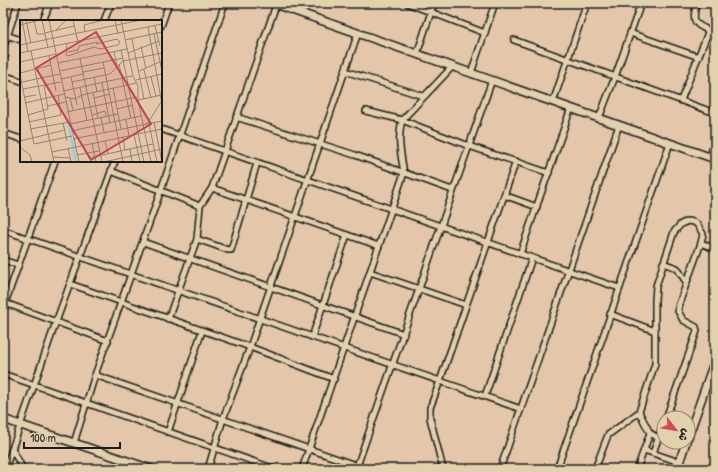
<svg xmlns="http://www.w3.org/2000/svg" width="718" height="472" font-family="'Patrick Hand','Playpen Sans Arabic',sans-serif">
	<rect width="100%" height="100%" fill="#e4c6aa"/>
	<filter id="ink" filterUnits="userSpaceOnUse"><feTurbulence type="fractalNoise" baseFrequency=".025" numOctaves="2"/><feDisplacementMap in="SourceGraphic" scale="8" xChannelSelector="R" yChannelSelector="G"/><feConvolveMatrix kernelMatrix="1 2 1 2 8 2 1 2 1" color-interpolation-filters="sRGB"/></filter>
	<g filter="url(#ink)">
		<path fill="#e7aea0" stroke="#1c1c1c" d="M5,55L9,56L7,61L3,59Z"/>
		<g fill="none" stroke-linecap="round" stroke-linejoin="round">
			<defs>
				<g id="street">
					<path d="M407,3L485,33"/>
					<path d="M697,3C690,24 696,25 715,33"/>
					<path d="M291,10L294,3"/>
					<path d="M43,21L50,3"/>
					<path d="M104,21L111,3"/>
					<path d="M161,26L169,3"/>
					<path d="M630,33L699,57"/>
					<path d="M3,34L21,40"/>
					<path d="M514,40L715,113"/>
					<path d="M3,49L18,3"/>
					<path d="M417,54L434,3"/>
					<path d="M345,71L423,96"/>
					<path d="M471,73L495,3"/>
					<path d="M3,75L21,81"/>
					<path d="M681,100L709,30"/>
					<path d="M553,102L587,3"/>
					<path d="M366,111L402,120L469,146L549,173"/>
					<path d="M236,117L355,155L452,190"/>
					<path d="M599,118L615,77L641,3"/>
					<path d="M161,129L619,288"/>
					<path d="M3,133L21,139"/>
					<path d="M710,157L715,140"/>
					<path d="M111,171L200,206"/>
					<path d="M212,188L379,246"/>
					<path d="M504,195L537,207"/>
					<path d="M3,230L521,409"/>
					<path d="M197,239L228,250H231L257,163"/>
					<path d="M143,242L404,334"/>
					<path d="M701,243L715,249"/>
					<path d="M520,254L571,108"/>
					<path d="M3,260L18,265"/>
					<path d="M663,263L677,268L686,282"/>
					<path d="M370,272L466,305"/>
					<path d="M70,284L250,347L334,379"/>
					<path d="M5,303L108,341"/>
					<path d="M3,309L55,161"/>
					<path d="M610,314L655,331"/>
					<path d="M168,319L197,239L200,206L212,188L276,5"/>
					<path d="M312,337L347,235"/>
					<path d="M3,374L275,469"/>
					<path d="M95,375L367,469"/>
					<path d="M485,396L532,258"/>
					<path d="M639,412L650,433L658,438"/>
					<path d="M168,432L202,331"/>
					<path d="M74,443L95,375L161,190L225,3"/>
					<path d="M12,449L23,469"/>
					<path d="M644,450L679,462"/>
					<path d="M653,453L664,422"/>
					<path d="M5,469L56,322L115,161"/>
					<path d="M208,469L223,419L250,347L358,33"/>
					<path d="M302,469L404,173C401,155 397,138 402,120L452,67"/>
					<path d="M356,469L492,80"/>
					<path d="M443,469L430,418V408L440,381L516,161"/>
					<path d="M500,469L619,125"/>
					<path d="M557,469L670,143"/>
					<path d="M595,469L608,435L639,412L655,364V300L656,286L674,232L681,224L688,221L693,222L697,224L703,234L701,243L679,304L678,311L683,320L696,327L697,331L666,418"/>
					<path d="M637,469L650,433"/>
				</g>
				<g id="secondary">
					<path d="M272,3L715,159"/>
					<path d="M3,419L151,469"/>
					<path d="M688,437L715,360"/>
					<path d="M677,469L686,442"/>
				</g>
			</defs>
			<use href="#street" stroke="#1c1c1c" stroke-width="8"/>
			<use href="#secondary" stroke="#1c1c1c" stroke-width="10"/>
			<use href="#street" stroke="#e3d1ae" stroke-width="5"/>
			<use href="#secondary" stroke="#e3d1ae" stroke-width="7"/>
		</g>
	</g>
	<g transform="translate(20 20)">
		<rect width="142" height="142" fill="#e4c6aa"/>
		<path fill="none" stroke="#84d0e3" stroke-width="2" d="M48,101L56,142"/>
		<path fill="none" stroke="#948271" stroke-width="1" d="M2,0L8,32M6,0L11,23M14,0L17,14H25M22,0L28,28M29,0L59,142M53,0L58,22M95,0L98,14M101,0L113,56L118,66V80L131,142M0,5L20,0M135,6L140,26M128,7L142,84M36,10L46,0M65,12L64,5L84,0M25,13L54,6M134,14L142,51M112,19L124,79M105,20L142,12M47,24L46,35L48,36L74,27L80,29L98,25L100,22L97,19L76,24M0,25L121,0M121,26L126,49M101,30L124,142M11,31L34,142M48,32L58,30L59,26L78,22M94,32L97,46M0,33L142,4M108,33L139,21M29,36L36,71M60,39L82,142M0,42L36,34M83,42L103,142M38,43L107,29M99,44L111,99M124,50L131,78M39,51L103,38M119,51L142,41M63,52L84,48M0,53L31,45M0,55L14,124L52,116M51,57L57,85M74,57L77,72M131,57L136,76M41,59L63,54M116,60L142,54M2,62L40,54M52,62L90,54L103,41L142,33M82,63L90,103M60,68L67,101M93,68L101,109M3,69L41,62M43,71L112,56M73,73L78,98M4,77L16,75M45,77L55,79L62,75L116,63M50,78L53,90M74,78L90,74M118,80L142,75M5,83L44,74M28,86L46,82M97,89L113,85M47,92L117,77M8,95L28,89L24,65M72,95L85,91L86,96M81,98L84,112M106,100L109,116M9,102L41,95L38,75M134,102L142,142M43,103L47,121M50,104L98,94M127,104L141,82M129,104L137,142M10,109L50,102M51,111L121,96M114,115L120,142M103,117L105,130M53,119L142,101M0,121L45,110M85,121L88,133M72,123L76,142M0,127L10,135L12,142M48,128L51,142M110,129L112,142M32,132L142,109M57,135L79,131M33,137L50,138M68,138L133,124M84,142L142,129"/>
		<path fill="#bf4455" fill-opacity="0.15" stroke="#bf4455" stroke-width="2" d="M76,12L131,104L71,140L16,48Z"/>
		<rect width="142" height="142" fill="none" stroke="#1c1c1c" stroke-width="2"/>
	</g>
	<rect width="718" height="472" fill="none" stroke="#e3d1ae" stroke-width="16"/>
	<rect x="8" y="8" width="702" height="456" fill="none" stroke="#1c1c1c" stroke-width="1.5" filter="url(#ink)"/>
	<g transform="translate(676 430) rotate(121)"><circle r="19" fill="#e3d1ae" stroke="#938974"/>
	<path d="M0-3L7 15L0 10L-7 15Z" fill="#d1495b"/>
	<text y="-6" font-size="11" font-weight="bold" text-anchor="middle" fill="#1c1c1c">ش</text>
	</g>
	<path d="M24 442v6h96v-6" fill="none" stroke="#1c1c1c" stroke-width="2"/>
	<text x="30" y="442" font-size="12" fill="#1c1c1c" stroke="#e3d1ae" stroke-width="3" paint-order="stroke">100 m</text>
</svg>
